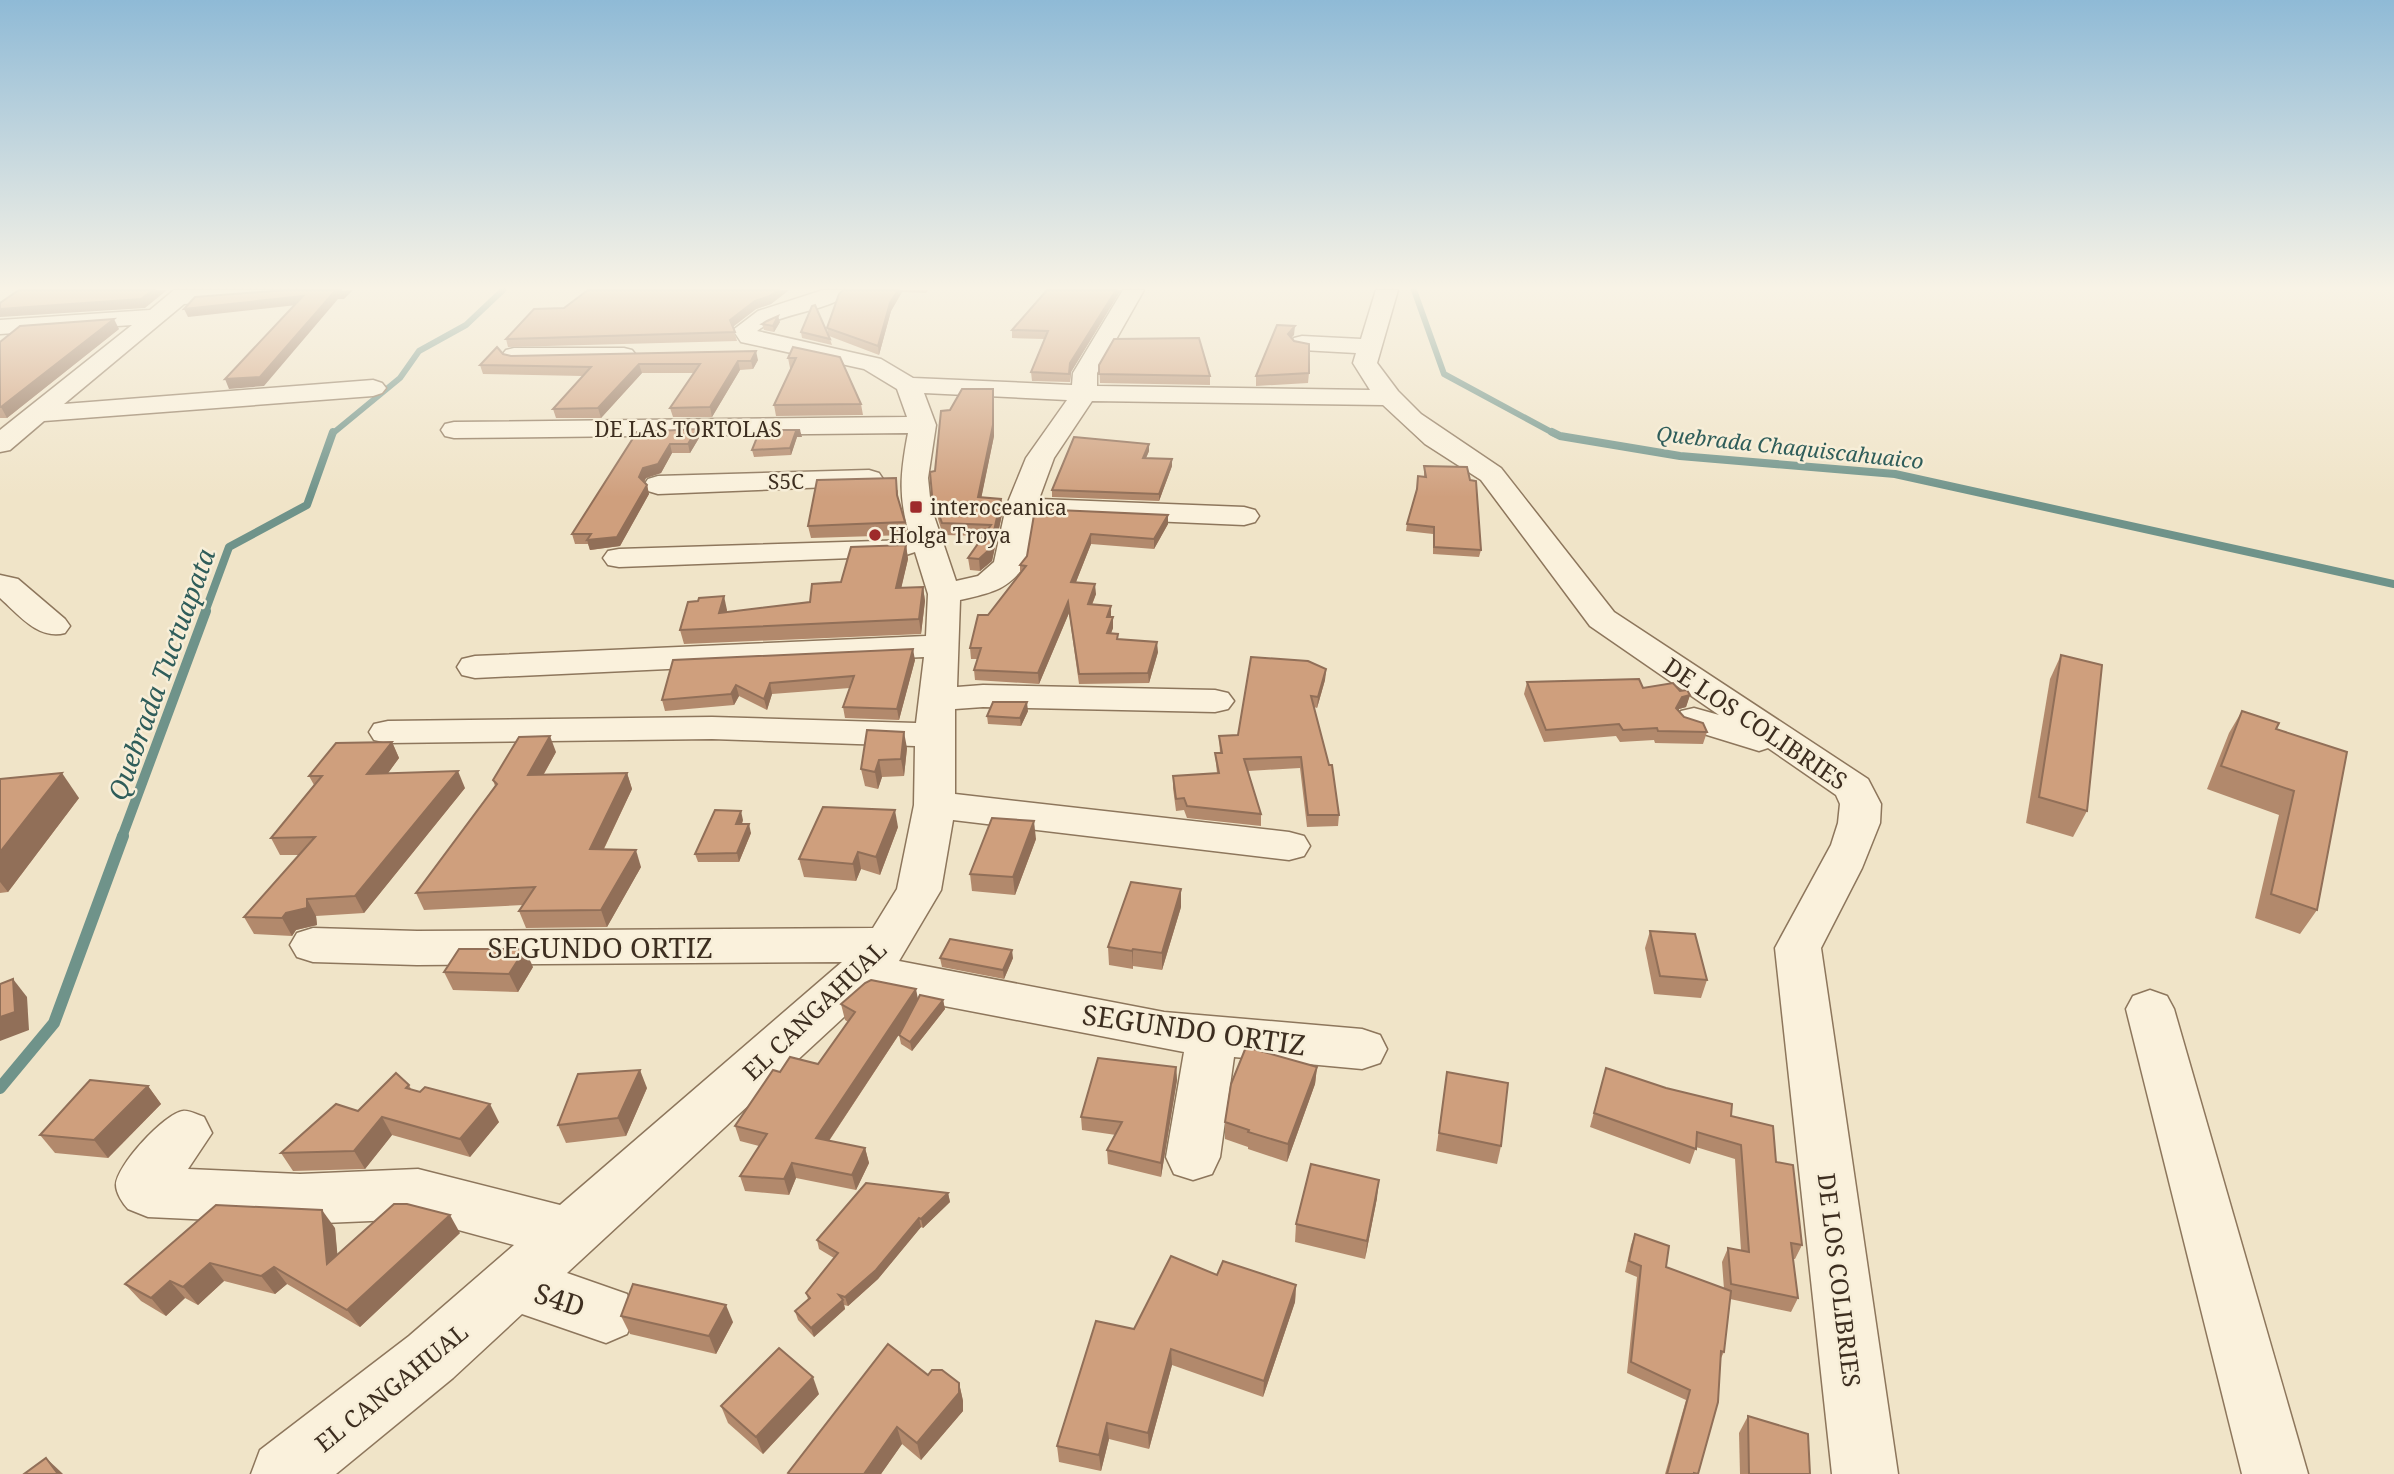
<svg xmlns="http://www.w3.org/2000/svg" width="2394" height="1474" font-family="'Noto Serif',serif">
	<rect width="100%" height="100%" fill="#f0e4c8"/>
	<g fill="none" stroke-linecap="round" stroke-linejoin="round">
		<g stroke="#6f938a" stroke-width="6">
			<path d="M1414,290L1444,374L1555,434"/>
			<path d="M332,434L400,378L419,351L466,325L503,290"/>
		</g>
		<g stroke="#6f938a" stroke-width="8">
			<path d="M1552,432L1560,436L1680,456L1895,474L2394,584"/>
			<path d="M205,612L229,547L307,505L333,432"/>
		</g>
		<path stroke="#6f938a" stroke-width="10" d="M122,837L206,611"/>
		<path stroke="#6f938a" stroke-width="12" d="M0,1088L54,1023L123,836"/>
		<defs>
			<g id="minor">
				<path d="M174,290H299L289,296L184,304L64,404L373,380L382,383L386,388L382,393L373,396L44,421L10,450L0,452V430L132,325L0,334V320L150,310Z"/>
				<path d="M823,290H851C834,312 781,311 757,331L881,359L913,378L1072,385L1073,373L1123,290H1144L1097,373V386L1370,390L1353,363L1356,353L1302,350L1294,348L1290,343L1294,338L1302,336L1361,339L1376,290H1398L1377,363L1398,391L1421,414L1501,468L1614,612L1868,779L1881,804L1880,823L1862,868L1821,948L1898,1474H1832L1775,948L1831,845L1838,823L1840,804L1836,795L1768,748L1759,751L1681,727L1675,719L1681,711L1694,708L1719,715L1590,626L1481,480L1425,444L1383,405L1092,401L1054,458L1039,499L1244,507L1255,510L1259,516L1255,522L1244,525L1034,516L1025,565C1007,591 989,593 960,600L957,687L983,685L1215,690L1228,693L1234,701L1228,709L1215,712L983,707L955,709V794L1289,832L1304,836L1310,846L1304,856L1289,860L953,820L941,890L899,961L1164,1012L1362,1029L1380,1035L1387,1049L1380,1063L1362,1069L1234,1057L1220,1157L1212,1174L1193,1180L1174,1174L1166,1157L1184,1052L871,992L567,1273L627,1294L636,1314L627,1334L606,1343L522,1314L453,1378L336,1474H251L260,1450L409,1336L514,1245L418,1219L300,1224L148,1217L128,1209C123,1204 116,1193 116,1185C116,1166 165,1113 183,1111C189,1110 198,1115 204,1117L212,1133L188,1169L300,1174L418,1169L560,1205L842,962L417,965L313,962L297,957L290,945L297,933L313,928L417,931L873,928L897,889L914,805L915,746L712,739L388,743L374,740L369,732L374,724L388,721L712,717L916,723L924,657L475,678L462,675L457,667L462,659L475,656L926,636L928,594L915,552L903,556L619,567L608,565L603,558L608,551L619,549L911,540C898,498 900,475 908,433L454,438L445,436L441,430L445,424L454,422L907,417L897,389L864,369L741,342L733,330L758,311ZM924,393L1067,400L1026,458L1006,507L994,562L978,576L956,581L931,507L928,478L936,425Z"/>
				<path d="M514,348H624L632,350L636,355L632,360L624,362L506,360L502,355L506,350Z"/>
				<path d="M869,470L879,473L883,479L879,485L658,494L648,491L644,485L648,479L658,476Z"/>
				<path d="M0,575L18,579L65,619L70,626L65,633C38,640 19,615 0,598Z"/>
				<path d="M2150,990L2167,996L2174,1009L2308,1474H2242L2126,1009L2133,996Z"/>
			</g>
		</defs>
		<use href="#minor" stroke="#8d765c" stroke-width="3"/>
		<use href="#minor" fill="#faf1dc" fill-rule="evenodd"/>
	</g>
	<g fill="#b2896c">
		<path d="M588,290H789L771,304L756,309L733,327L737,341L508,347L506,339L564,308Z"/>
		<path d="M843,290H928L926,293L902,292L891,311L879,355L829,336L832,345L802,338L801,332L828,333L827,328Z"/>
		<path d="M1047,290H1121L1071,372L1070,382L1032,381L1031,372L1044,339L1012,338V330Z"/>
		<path d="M780,322L774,332L764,330L762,324Z"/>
		<path d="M119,329L7,418H0V342Z"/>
		<path d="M1294,335L1291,338L1309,373L1308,383L1256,386V376Z"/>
		<path d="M793,347L861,404L863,415L776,416L774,405L791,368H790L788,358Z"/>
		<path d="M503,354L511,356L758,360L753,369L740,370L712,417H673L670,408L694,373H642L601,418H556L553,409L583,376L483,374L480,365Z"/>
		<path d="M1099,365L1210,376V385L1100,383Z"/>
		<path d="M993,389L994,436L981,498L1001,499L1003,510L992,561L980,571L970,570L968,558L983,536L943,535L934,506L932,495L935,471L950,410Z"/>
		<path d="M697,429L699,438L690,453H672L661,473L646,478L644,482L647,485L649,494L620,546L590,550L588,544H575L572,534L637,432Z"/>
		<path d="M760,430L802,437H797L791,455L754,457L752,450Z"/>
		<path d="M1149,451L1146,458L1172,459V466L1159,501L1052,497V490Z"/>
		<path d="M1424,466L1481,550L1479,557L1433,554V534L1406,531L1407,524L1424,476Z"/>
		<path d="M898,490V500L905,522L907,535L811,538L808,526Z"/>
		<path d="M1035,509L1168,524L1154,549L1091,544L1076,582L1096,594L1092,605L1111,606V617H1113V628L1111,633L1118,639L1158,652L1149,683L1079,684L1069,613L1039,684L975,680L974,670L978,659H971L970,648L988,615L1020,573V565L1027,556Z"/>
		<path d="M906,545L908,559L901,588L923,587L925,601L921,634L684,644L680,630L727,610V613L810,602L841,582Z"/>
		<path d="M2061,655L2087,811L2073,837L2026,823L2050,679Z"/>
		<path d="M673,660H915L899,720L845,718L843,707L850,688L772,694L767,710L739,696L734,705L665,711L662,700Z"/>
		<path d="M1326,669L1325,680L1317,708L1314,707L1339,815L1338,826L1307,827L1300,768L1248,771L1261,814V826L1187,818L1184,810L1176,811L1173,788V776L1217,773L1215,753H1220L1219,736L1238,735Z"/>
		<path d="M1527,682L1643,688L1680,691L1690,695L1686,707L1679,709L1678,711L1684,717L1707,732L1703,744L1655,743L1654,740L1620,742L1616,736L1544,742L1524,694Z"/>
		<path d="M1028,711L1021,726L988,724L987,716Z"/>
		<path d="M2242,711L2276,729L2347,752L2317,910L2300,934L2255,918L2279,815L2207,789L2229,733Z"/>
		<path d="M867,730L907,748L904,776L882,777L878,789L865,786L861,769Z"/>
		<path d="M392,742L399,758L388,773L465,788L364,913L316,916L317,925L296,930L292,936L254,934L244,917L299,855H280L271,838L314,785L309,776Z"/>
		<path d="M556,752L544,774L627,773L632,789L604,849L641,867L607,927L526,928L519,911L523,905L424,910L416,893L495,786L493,780Z"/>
		<path d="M0,779L79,798L8,892L0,893Z"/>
		<path d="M743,820L742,824L751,833L739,862H698L695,854Z"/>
		<path d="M898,827L880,875L861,869L856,881L804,877L799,859Z"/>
		<path d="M1036,839L1015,895L972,891L970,874Z"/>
		<path d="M1181,907L1162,970L1133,966V969L1109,965L1108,947Z"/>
		<path d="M1650,931L1707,980L1701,998L1654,994L1645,948Z"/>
		<path d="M940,958H1013L1004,979L942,967Z"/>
		<path d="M533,967L518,992L453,990L444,972Z"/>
		<path d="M918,999L943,1000L945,1009L912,1051L901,1044L899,1035L900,1033L829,1141L865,1148L869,1163L856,1190L796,1178L789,1195L745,1191L740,1176L759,1146L740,1141L735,1126L780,1072L818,1064L848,1022L845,1020L841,1004Z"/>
		<path d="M1176,1067L1177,1080L1161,1177L1108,1164L1107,1150L1116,1135L1082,1130L1081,1117Z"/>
		<path d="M1317,1067L1315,1084L1287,1162L1248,1149V1147L1225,1139V1122Z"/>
		<path d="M1606,1068L1731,1116L1776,1162L1802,1245L1795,1259H1793L1798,1298L1791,1312L1730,1299L1724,1352L1720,1360L1698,1474H1665L1686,1400L1627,1373L1637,1277L1625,1272L1631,1245L1635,1234L1666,1267L1724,1289L1722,1262L1728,1248L1741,1250L1735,1159L1696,1147L1690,1164L1590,1127Z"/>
		<path d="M1447,1072L1501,1146L1497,1164L1436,1151Z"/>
		<path d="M409,1085L411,1089L499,1122L470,1157L392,1135L365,1169L293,1171L281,1153L358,1111Z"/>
		<path d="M148,1086L161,1104L108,1158L55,1153L40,1135Z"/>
		<path d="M647,1088L626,1136L566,1143L558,1125Z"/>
		<path d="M948,1193L950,1202L923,1228L921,1227L878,1279L848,1306L844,1305L845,1309L814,1337L798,1320L795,1311L808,1299L806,1293L834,1258L819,1249L817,1240Z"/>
		<path d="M1377,1198L1365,1259L1295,1242L1296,1224Z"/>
		<path d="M335,1228L337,1255L460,1233L360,1327L287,1284L275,1294L224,1281L198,1305L185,1298L166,1316L141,1301L125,1284Z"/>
		<path d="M1217,1275L1296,1285L1295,1302L1263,1397L1172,1365L1149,1449L1109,1439L1101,1471L1059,1462L1057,1446L1134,1329Z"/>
		<path d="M621,1316L733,1322L716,1354L630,1334Z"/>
		<path d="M928,1375L959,1383L963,1401V1411L921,1460L902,1444L881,1474H789L788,1473Z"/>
		<path d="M819,1394L763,1454L728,1423L721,1406Z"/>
		<path d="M1748,1416L1810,1474H1740L1739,1433Z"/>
	</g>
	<g fill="#916f58">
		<path d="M153,290H167L145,308L0,317V309Z"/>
		<path d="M353,290L344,299H338L264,386L229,389L225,379L335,291Z"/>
		<path d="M778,290H789L771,304L756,309L731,328L730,320L755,301Z"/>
		<path d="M898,290H902V292L891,311L879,355L878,346L890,303Z"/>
		<path d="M1116,290H1121L1071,372L1070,382V363Z"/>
		<path d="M303,296L306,304L188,317L184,309Z"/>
		<path d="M778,316L780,322L774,332L773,326Z"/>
		<path d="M114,319L119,329L7,418L1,407Z"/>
		<path d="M1295,326L1294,335L1287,343L1288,334Z"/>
		<path d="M756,351L758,360L753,369L751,361Z"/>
		<path d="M738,361L740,370L712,417L710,407Z"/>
		<path d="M639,364L642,373L601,418L598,408Z"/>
		<path d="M993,389L994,436L979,509L978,497Z"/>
		<path d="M697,429L699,438L690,453L688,444Z"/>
		<path d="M800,430L802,437H797L791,455L790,448L796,431Z"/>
		<path d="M670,444L672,453L661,473L646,478L642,486L639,477L643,468Z"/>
		<path d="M1149,444V451L1143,465V458Z"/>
		<path d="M1172,459V466L1159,501V494Z"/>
		<path d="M647,485L649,494L620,546L590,550L587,540Z"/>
		<path d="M1001,499L1003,510L992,561L980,571L979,559Z"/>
		<path d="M1168,515V524L1154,549V539Z"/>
		<path d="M1091,534V544L1072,592L1071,582Z"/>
		<path d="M906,545L908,559L898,602L896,588Z"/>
		<path d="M1095,584L1096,594L1088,614V604Z"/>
		<path d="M923,587L925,601L921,634L919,619Z"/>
		<path d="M724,596L727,610L723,628L719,613Z"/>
		<path d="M1068,602L1069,613L1039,684L1038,673Z"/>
		<path d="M1111,606V616L1107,627V617Z"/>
		<path d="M1113,617V628L1107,644V633Z"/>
		<path d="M1157,642L1158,652L1149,683L1148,673Z"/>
		<path d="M913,649L915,660L899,720L897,709Z"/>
		<path d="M1326,669L1325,680L1317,708L1318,697Z"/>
		<path d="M770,683L772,694L767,710L764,699Z"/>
		<path d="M736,685L739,696L734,705L731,694Z"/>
		<path d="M1690,695L1686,707L1679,709L1673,721L1676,708L1682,697Z"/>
		<path d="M1027,702L1028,711L1021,726L1020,718Z"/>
		<path d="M904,732L907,748L904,776L901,759Z"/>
		<path d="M550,736L556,752L534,791L528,775Z"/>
		<path d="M392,742L399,758L375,791L367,774Z"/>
		<path d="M879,760L882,777L878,789L875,772Z"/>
		<path d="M458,771L465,788L364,913L355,896Z"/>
		<path d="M62,773L79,798L8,892L0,882V852Z"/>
		<path d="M627,773L632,789L596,865L590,849Z"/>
		<path d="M895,810L898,827L880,875L876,857Z"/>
		<path d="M741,811L743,820L738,833L736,824Z"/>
		<path d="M1034,821L1036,839L1015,895L1013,877Z"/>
		<path d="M749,824L751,833L739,862L737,853Z"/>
		<path d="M636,850L641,867L607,927L601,910Z"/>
		<path d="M858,852L861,869L856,881L853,864Z"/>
		<path d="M1181,889V907L1162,970V953Z"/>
		<path d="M307,899L316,916L317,925L296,930L292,936L282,918L286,913Z"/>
		<path d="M525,949L533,967L518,992L509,974Z"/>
		<path d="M1133,949V969L1132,951Z"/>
		<path d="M1012,950L1013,958L1004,979L1003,970Z"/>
		<path d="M13,979L27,997L29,1030L0,1041V1017Z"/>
		<path d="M916,989L919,1004L820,1154L816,1138Z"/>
		<path d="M943,1000L945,1009L912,1051L910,1042Z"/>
		<path d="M1176,1067L1177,1080L1161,1177V1163Z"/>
		<path d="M1317,1067L1315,1084L1287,1162L1288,1144Z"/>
		<path d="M640,1070L647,1088L626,1136L618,1118Z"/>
		<path d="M148,1086L161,1104L108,1158L94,1140Z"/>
		<path d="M490,1104L499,1122L470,1157L460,1139Z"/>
		<path d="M382,1117L392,1135L365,1169L354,1151Z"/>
		<path d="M865,1148L869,1163L856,1190L852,1175Z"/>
		<path d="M792,1163L796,1178L789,1195L784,1179Z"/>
		<path d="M1379,1180L1377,1198L1365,1259L1367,1241Z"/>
		<path d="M948,1193L950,1202L923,1228L921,1219Z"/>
		<path d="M322,1210L335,1228L340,1282L327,1264Z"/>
		<path d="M450,1215L460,1233L360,1327L347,1310Z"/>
		<path d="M919,1218L921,1227L878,1279L848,1306L845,1297Z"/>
		<path d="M210,1263L224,1281L198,1305L183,1287Z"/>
		<path d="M274,1267L287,1284L275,1294L261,1276Z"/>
		<path d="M170,1281L185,1298L166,1316L151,1298Z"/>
		<path d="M1296,1285L1295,1302L1263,1397L1264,1381Z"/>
		<path d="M843,1300L845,1309L814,1337L811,1328Z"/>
		<path d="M726,1305L733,1322L716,1354L709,1336Z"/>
		<path d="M1171,1349L1172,1365L1149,1449L1148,1433Z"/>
		<path d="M813,1377L819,1394L763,1454L756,1437Z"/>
		<path d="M959,1383L963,1401V1411L921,1460L917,1443Z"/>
		<path d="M1107,1423L1109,1439L1101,1471L1099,1455Z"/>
		<path d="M897,1427L902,1444L881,1474H864Z"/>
		<path d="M46,1458L62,1473L63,1474H58Z"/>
	</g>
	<g fill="#cf9f7d" stroke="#916f58" stroke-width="2">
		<path d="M19,290H153L141,299L0,309V303Z"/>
		<path d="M286,290H342L335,291L260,377L225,379L303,296L184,309L195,297Z"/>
		<path d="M588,290H778L770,296L755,301L730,320L735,332L506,339L534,309L564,308Z"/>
		<path d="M843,290H898L890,303L878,346L827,328L839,294Z"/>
		<path d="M1047,290H1116L1070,363L1069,374L1031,372L1048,331L1012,330Z"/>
		<path d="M815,305L830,339L801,332L812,306Z"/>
		<path d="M778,316L773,326L762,324L767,321Z"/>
		<path d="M114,319L1,407H0V342L20,326Z"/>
		<path d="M1277,325L1295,326L1288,334L1294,341L1309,344V373L1256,376Z"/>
		<path d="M1199,338L1210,376L1099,374V365L1114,339Z"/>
		<path d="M497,347L503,354L511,356L756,351L751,361H738L710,407L670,408L700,364H639L598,408L553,409L591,367L480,365Z"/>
		<path d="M793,347L840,357L861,404L774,405L796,358H788Z"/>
		<path d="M962,389H993V425L978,497L1001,499L990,549L979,559L968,558L991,525L942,523L932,495L930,472L935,471L941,411L950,410Z"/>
		<path d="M697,429L688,444H670L658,464L643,468L639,477L647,485L617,537L587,540L591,534H572L637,432Z"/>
		<path d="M760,430H800L796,431L790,448L752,450Z"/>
		<path d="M1074,437L1149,444L1143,458L1172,459L1159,494L1052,490Z"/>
		<path d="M1424,466L1467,467L1470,480L1476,481L1481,550L1434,547V527L1407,524L1417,489L1418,476L1426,477Z"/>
		<path d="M896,478L897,495L905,522L808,526L817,480Z"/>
		<path d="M1035,509L1168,515L1154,539L1091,534L1071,582L1095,584L1088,604L1111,606L1107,617H1113L1107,633L1118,634L1117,639L1157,642L1148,673L1079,674L1068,602L1038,673L974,670L981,648H970L978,615H988L1026,566L1020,565L1027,556Z"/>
		<path d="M906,545L896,588L923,587L919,619L680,630L688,602L698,601L699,598L724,596L719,613L810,602L812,584L841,582L851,547Z"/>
		<path d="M913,649L897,709L843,707L854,676L770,683L764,699L736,685L731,694L662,700L673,660Z"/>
		<path d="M2061,655L2102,665L2087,811L2039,797Z"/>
		<path d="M1251,657L1308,661L1326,669L1318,697L1311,696L1329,765H1332L1339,815H1308L1301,757L1244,759L1261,814L1187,806L1184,798L1176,799L1173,776L1219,773L1215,753H1222L1219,736L1238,735Z"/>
		<path d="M1639,679L1643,688L1673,683L1680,691L1687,690L1690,695L1682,697L1676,708L1684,717L1703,723L1707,732L1658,731L1657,728L1623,730L1619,724L1546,730L1527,682Z"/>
		<path d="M993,702H1027L1020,718L987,716Z"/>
		<path d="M2242,711L2279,723L2276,729L2347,752L2317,910L2271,894L2294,791L2221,766Z"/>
		<path d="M867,730L904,732L901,759L879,760L875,772L861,769Z"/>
		<path d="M550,736L528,775L627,773L590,849L636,850L601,910L519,911L535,887L416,893L497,784L493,780L519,737Z"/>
		<path d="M392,742L367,774L458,771L355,896L307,899V908L286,913L282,918L244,917L315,837L271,838L322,776H309L336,743Z"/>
		<path d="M62,773L0,852V779Z"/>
		<path d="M823,807L895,810L876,857L858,852L853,864L799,859Z"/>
		<path d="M715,810L741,811L736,824H749L737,853L695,854Z"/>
		<path d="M992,818L1034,821L1013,877L970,874Z"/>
		<path d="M1131,882L1181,889L1162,953L1133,949L1132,951L1108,947Z"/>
		<path d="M1650,931L1695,934L1707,980L1660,976Z"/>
		<path d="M950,939L1012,950L1003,970L940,958Z"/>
		<path d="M459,949H525L509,974L444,972Z"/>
		<path d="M13,979L15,1012L0,1017V984Z"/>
		<path d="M871,980L916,989L816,1138L865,1148L852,1175L792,1163L784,1179L740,1176L767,1134L735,1126L773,1070L780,1072L790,1057L818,1064L855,1012L841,1004L865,983Z"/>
		<path d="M920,995L943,1000L910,1042L899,1035Z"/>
		<path d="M1246,1047L1317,1067L1288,1144L1248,1132L1249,1130L1225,1122L1231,1084Z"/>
		<path d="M1098,1058L1176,1067L1161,1163L1107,1150L1122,1122L1081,1117Z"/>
		<path d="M1606,1068L1666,1088L1732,1104L1731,1116L1773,1126L1776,1162L1793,1165L1802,1245L1791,1243L1798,1298L1731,1284L1728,1248L1749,1252L1741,1145L1697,1132L1696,1149L1594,1113Z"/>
		<path d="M640,1070L618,1118L558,1125L578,1074Z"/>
		<path d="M1447,1072L1508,1083L1501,1146L1439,1133Z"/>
		<path d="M396,1073L409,1085L406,1088L420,1092L425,1087L490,1104L460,1139L382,1117L354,1151L281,1153L336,1104L358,1111Z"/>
		<path d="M90,1080L148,1086L94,1140L40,1135Z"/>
		<path d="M1311,1164L1379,1180L1367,1241L1296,1224Z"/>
		<path d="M866,1183L948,1193L921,1219L919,1218L876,1270L845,1297L839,1295L843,1300L811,1328L795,1311L810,1298L806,1293L838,1253L817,1240Z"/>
		<path d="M394,1204H407L450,1215L347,1310L274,1267L261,1276L210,1263L183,1287L170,1281L151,1298L125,1284L216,1205L322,1210L327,1264Z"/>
		<path d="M1635,1234L1669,1246L1666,1267L1731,1291L1724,1352L1721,1351L1718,1402L1698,1474L1694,1473V1474H1667L1690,1390L1631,1362L1641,1266L1629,1261Z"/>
		<path d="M1171,1256L1217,1275L1223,1261L1296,1285L1264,1381L1171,1349L1148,1433L1107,1423L1099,1455L1057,1446L1096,1321L1134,1329Z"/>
		<path d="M633,1284L726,1305L709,1336L621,1316Z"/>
		<path d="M888,1344L928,1375L932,1370H942L959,1383V1393L917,1443L897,1427L864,1474H790L788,1473Z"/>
		<path d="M779,1348L813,1377L756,1437L721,1406Z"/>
		<path d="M1748,1416L1808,1434L1810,1474H1749Z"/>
		<path d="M46,1458L58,1474H24Z"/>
	</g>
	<linearGradient id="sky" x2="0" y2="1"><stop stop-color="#8fbad6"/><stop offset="0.58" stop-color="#f8f3e6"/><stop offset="1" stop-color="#f8f3e6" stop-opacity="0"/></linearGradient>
	<rect width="2394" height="497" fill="url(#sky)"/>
	<g fill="#9e2a2b" stroke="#f7eed8" stroke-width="2.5">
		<rect x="909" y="500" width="14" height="14" rx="3.5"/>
		<circle cx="875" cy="535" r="7"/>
	</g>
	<g text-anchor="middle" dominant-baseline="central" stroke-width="5" stroke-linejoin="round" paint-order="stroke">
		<g font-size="21" fill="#3d2e20" stroke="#f7eed8">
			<text x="688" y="429">DE LAS TORTOLAS</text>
			<text transform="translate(786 481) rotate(-1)">S5C</text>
		</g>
		<g font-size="21" font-style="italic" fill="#2f5d5a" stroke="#f7eed8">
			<text transform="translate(1790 447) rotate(6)">Quebrada Chaquiscahuaico</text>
		</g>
		<g font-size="21" fill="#3d2e20" stroke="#f7eed8" text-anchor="start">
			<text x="930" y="507">interoceanica</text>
			<text x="889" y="535">Holga Troya</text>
		</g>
		<g font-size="24" fill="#3d2e20" stroke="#f7eed8">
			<text transform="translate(1756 723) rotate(34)">DE LOS COLIBRIES</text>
			<text transform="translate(814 1010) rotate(-44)">EL CANGAHUAL</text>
			<text transform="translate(1840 1280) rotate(83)">DE LOS COLIBRIES</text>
			<text transform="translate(391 1387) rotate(-39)">EL CANGAHUAL</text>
		</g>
		<g font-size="26" font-style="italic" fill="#2f5d5a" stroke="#f7eed8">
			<text transform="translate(161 674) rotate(-70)">Quebrada Tuctuapata</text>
		</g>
		<g font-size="28" fill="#3d2e20" stroke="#f7eed8">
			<text x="600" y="947">SEGUNDO ORTIZ</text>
			<text transform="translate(1194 1029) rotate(8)">SEGUNDO ORTIZ</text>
			<text transform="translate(560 1299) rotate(18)">S4D</text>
		</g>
	</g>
</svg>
